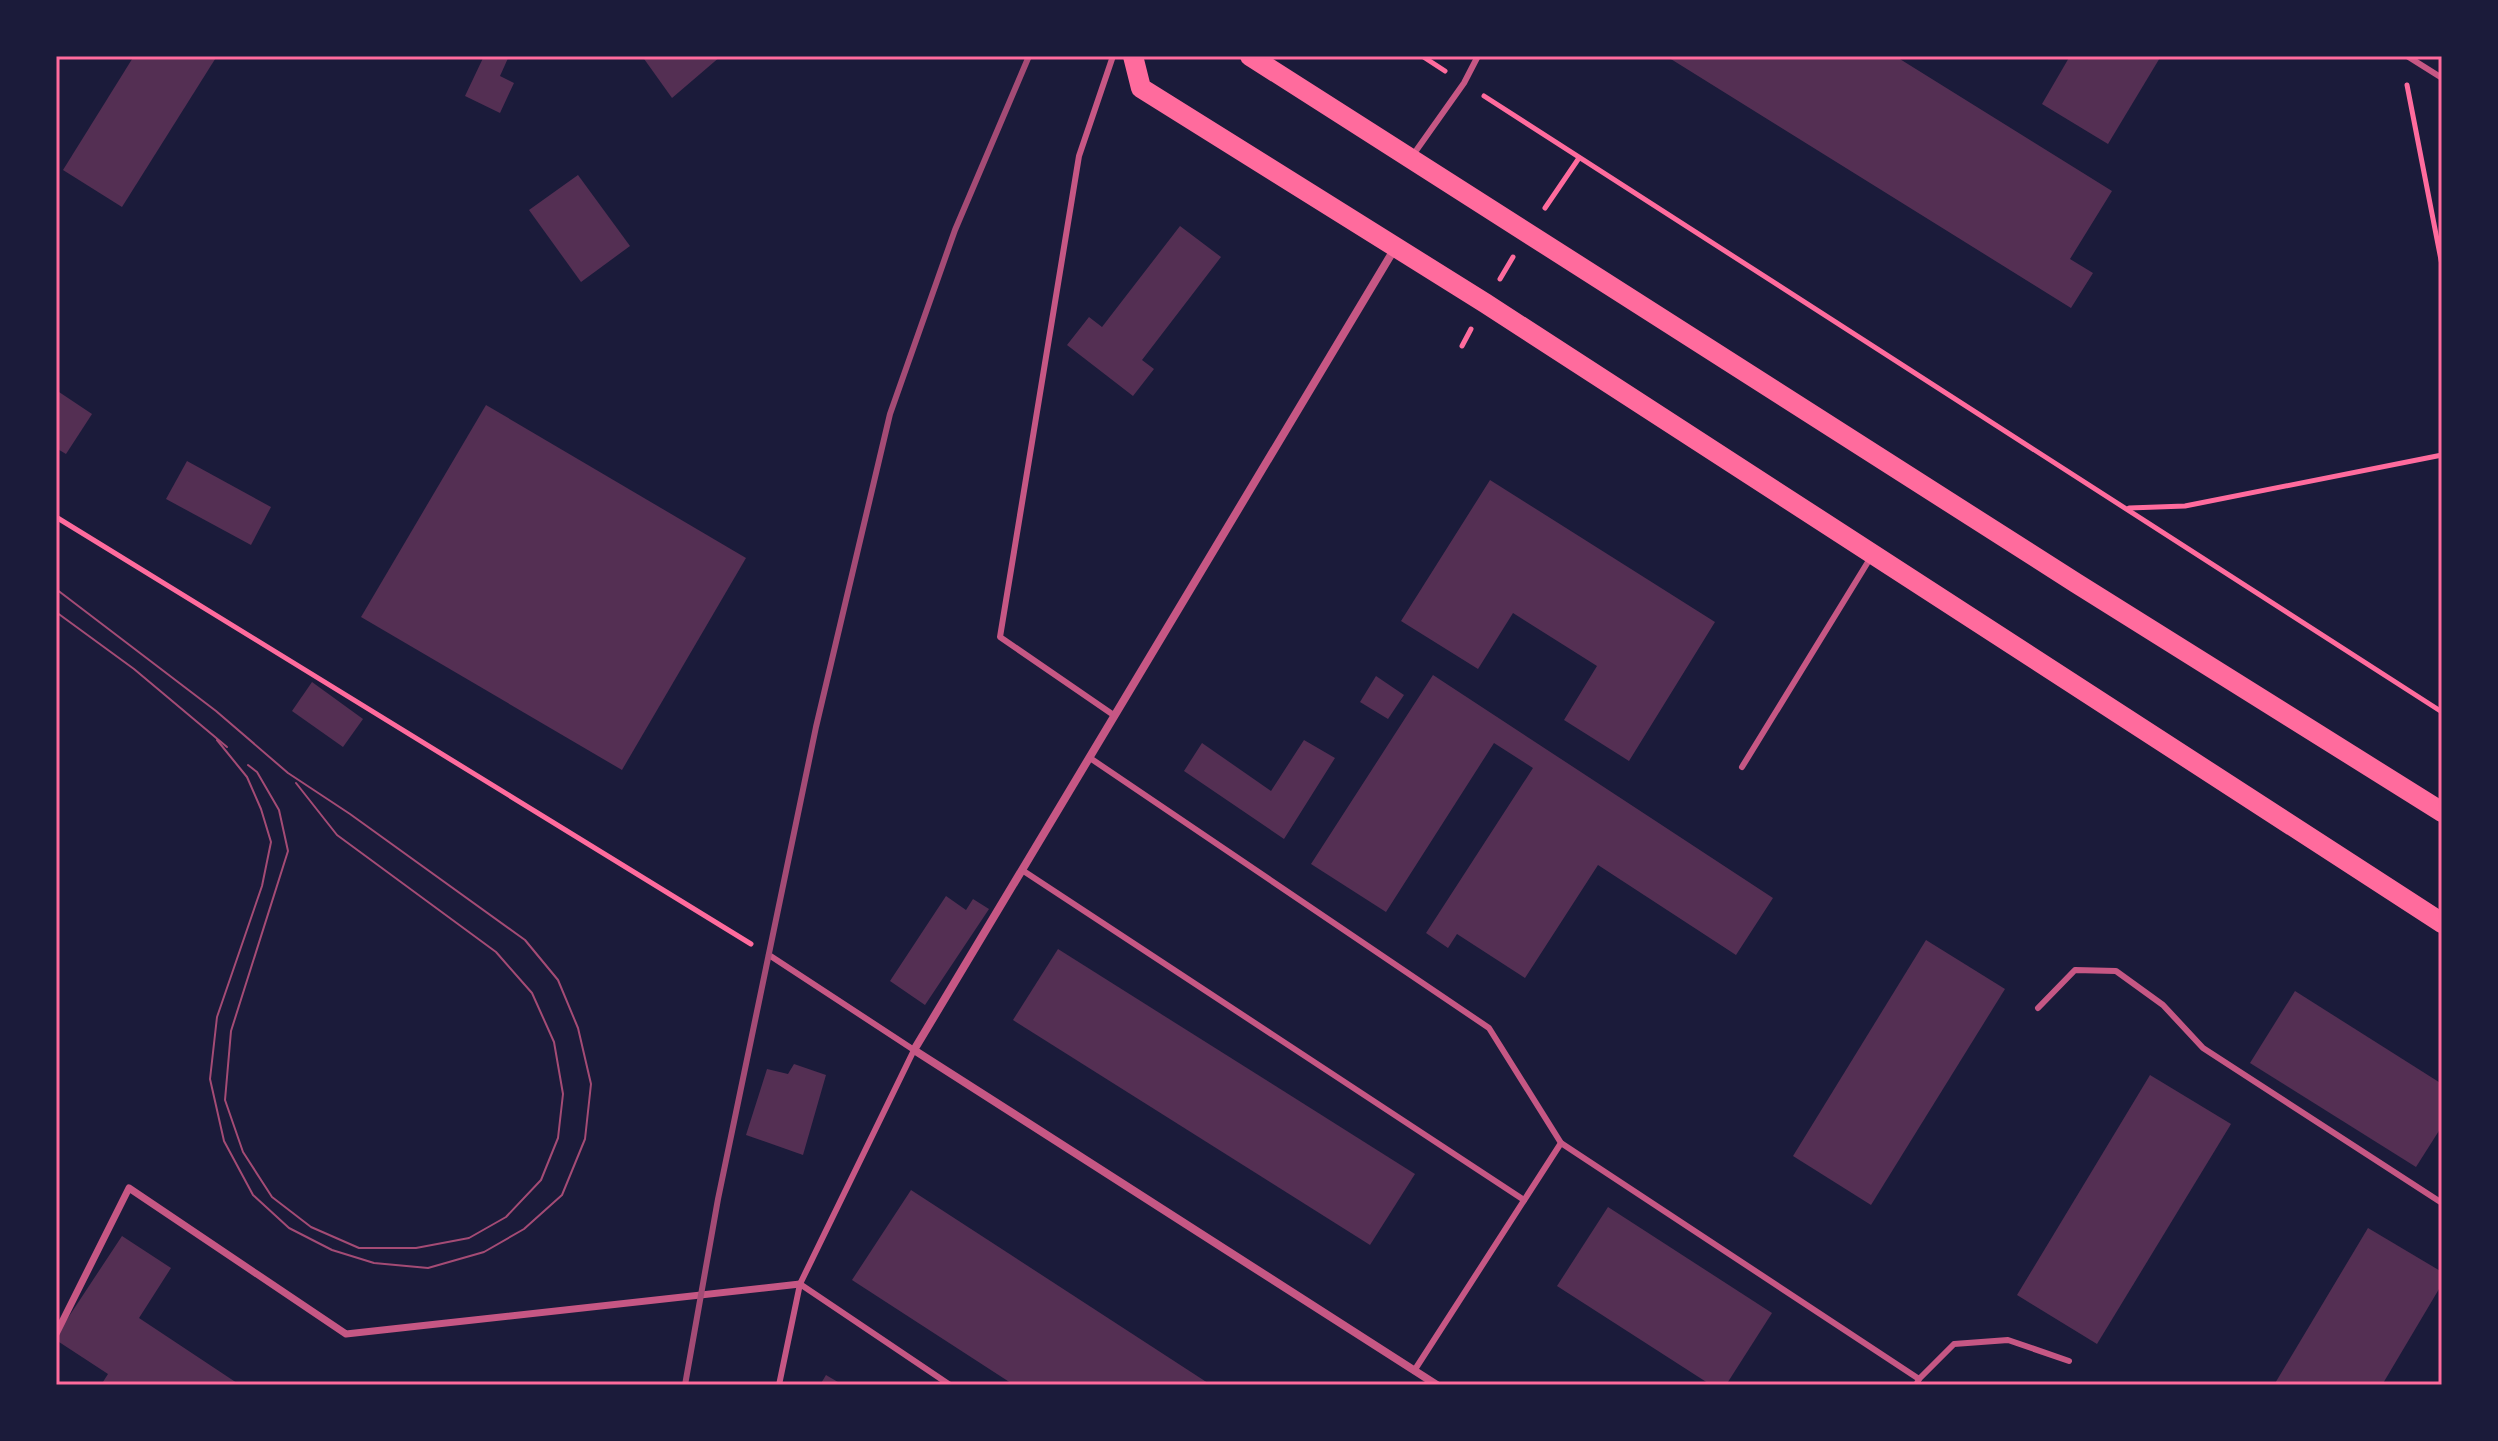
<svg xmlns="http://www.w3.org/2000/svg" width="2498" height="1441" font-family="'Roboto Condensed',sans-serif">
	<rect width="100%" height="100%" fill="#1b1b3a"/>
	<g fill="#542f53">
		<path d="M134,56H217L122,207L63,170Z"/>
		<path d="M484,56H509L500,76L514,83L500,113L465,96Z"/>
		<path d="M642,56H721L672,98Z"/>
		<path d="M1666,56H1895L2112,191L2070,259L2093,273L2071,308Z"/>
		<path d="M2070,56H2161L2108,144L2042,104Z"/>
		<path d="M578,175L630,246L581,282L529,210Z"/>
		<path d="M1180,226L1221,257L1142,360L1154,369L1133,396L1067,345L1089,317L1102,327Z"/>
		<path d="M56,390L92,414L66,454L56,448Z"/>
		<path d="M486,405L746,558L622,770L361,617Z"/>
		<path d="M187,461L271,507L251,545L166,499Z"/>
		<path d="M1490,480L1715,622L1629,761L1564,720L1597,666L1513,613L1478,669L1401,621Z"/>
		<path d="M1433,675L1773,898L1736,955L1598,865L1525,978L1457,934L1448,948L1426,933L1533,768L1494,743L1386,912L1311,864Z"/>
		<path d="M1376,676L1404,695L1388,719L1360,702Z"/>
		<path d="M312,682L363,719L343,747L292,711Z"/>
		<path d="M1304,740L1335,758L1284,839L1184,771L1202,743L1271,791Z"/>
		<path d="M946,896L966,910L973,899L989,909L925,1005L890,981Z"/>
		<path d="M1926,940L2005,989L1871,1205L1793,1156Z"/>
		<path d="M1058,949L1415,1174L1370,1245L1013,1020Z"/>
		<path d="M2295,991L2442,1084V1126L2416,1167L2250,1063Z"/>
		<path d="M794,1064L826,1075L803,1155L746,1135L767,1069L788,1074Z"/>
		<path d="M2150,1075L2231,1124L2097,1344L2017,1295Z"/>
		<path d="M911,1190L1211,1385H1014L852,1280Z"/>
		<path d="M1608,1207L1772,1313L1726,1385H1711L1557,1286Z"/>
		<path d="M2368,1228L2442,1272V1284L2382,1385H2274Z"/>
		<path d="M122,1236L171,1268L139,1318L240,1385H101L108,1374L56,1340V1336Z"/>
		<path d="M826,1375L843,1385H820Z"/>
	</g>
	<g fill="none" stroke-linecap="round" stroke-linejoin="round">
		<g stroke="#ff6b9d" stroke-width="5">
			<path d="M1422,56L1445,71"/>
			<path d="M2407,85L2442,265"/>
			<path d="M1484,96L2442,712"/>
			<path d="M1545,208L1579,158"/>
			<path d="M1500,279L1513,257"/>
			<path d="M1462,346L1471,329"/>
			<path d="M2129,508L2185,506L2442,455"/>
			<path d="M56,517L751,944"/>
		</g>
		<g stroke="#c65784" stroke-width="6">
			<path d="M1113,56L1079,156L1000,637L1115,716"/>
			<path d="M2407,56L2442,78"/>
			<path d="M1413,155L1464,83L1478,56"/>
			<path d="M1090,758L1489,1028L1561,1143"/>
			<path d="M1742,767L1871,557"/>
			<path d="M1022,870L1524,1200"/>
			<path d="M769,955L914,1050L800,1284L779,1385"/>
			<path d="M2038,1008L2075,970L2116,971L2163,1005L2203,1048L2442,1203"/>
			<path d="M800,1284L950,1385"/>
			<path d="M1414,1371L1561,1143L1919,1379L1916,1385"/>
			<path d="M1919,1379L1954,1344L2008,1340L2069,1361"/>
		</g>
		<path stroke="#c65784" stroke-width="7" d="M56,1334L129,1188L346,1334L800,1284"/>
		<path stroke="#c65784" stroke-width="8" d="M1395,248L914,1050L1437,1385"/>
		<g stroke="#ff6b9d" stroke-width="20">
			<path d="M1133,56L1141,88L1485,303L2442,923"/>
			<path d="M1250,56L2076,583L2442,812"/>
		</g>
		<g stroke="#a44b75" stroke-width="2">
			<path d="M56,589L216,711L288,773L350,814L525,940L558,980L578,1028L591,1084L585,1139L562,1195L524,1229L484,1252L428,1268L374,1263L332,1250L289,1228L253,1195L224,1141L210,1079L217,1017L262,886L271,842L261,809L247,777L217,740"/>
			<path d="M56,612L134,669L227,747"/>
			<path d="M248,765L257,772L279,810L288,851L231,1031L225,1100L243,1152L272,1197L311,1227L359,1248H416L469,1238L506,1217L541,1180L558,1138L563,1094L554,1042L532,993L496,952L337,835L296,783"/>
		</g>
		<path stroke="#a44b75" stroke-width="6" d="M685,1385L718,1199L816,727L890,414L955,230L1029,56"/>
	</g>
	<rect width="2498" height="1441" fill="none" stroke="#1b1b3a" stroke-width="116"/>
	<rect x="58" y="58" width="2382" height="1325" fill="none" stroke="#ff6b9d" stroke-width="3"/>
</svg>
